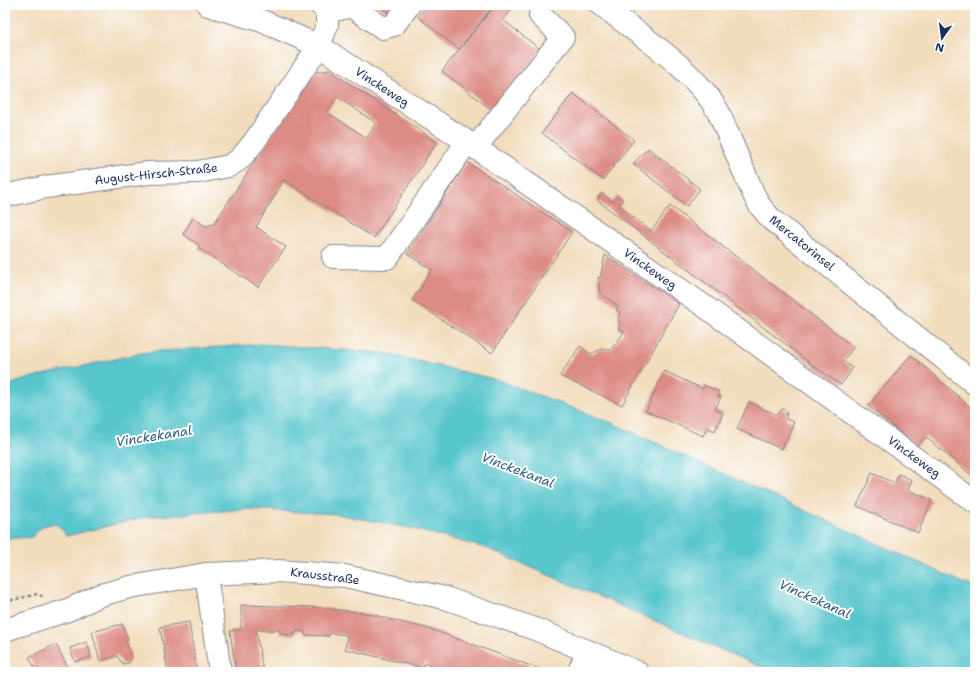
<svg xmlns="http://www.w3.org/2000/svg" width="980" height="677" font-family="'Shantell Sans',sans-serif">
	<rect width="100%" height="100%" fill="#fff"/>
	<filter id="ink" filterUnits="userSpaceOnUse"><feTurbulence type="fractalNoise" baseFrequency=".025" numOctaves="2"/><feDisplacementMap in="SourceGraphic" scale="8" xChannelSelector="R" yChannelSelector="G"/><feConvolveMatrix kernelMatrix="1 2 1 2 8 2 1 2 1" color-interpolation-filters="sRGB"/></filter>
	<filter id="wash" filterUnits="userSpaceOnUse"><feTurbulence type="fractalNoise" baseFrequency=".012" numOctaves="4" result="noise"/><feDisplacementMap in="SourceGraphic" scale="16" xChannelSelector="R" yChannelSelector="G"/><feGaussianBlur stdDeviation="0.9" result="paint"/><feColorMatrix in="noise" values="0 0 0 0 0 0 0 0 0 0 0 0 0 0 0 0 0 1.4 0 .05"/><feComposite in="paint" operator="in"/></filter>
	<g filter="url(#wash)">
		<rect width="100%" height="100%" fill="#f1dcbb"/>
		<path fill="#59c6cd" stroke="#3a7a96" d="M262,344L383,353L498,380L610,422L975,588V672H773L486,548L405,527L336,514L246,509L146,517L66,536C58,517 42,523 32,537L5,539V386L33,377L147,352Z"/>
		<g id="blocks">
			<g fill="#dd8b85" fill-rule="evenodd">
				<path d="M376,5H399L392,15Z"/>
				<path d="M427,5H494L459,49L418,17Z"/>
				<path d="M495,5H515L503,20L541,50L493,111L442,71Z"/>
				<path d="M329,70L437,142L374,238L284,180L256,227L286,247L258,287L198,248L200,246L183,234L193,218L205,226L214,224L312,73ZM337,97L376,123L367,138L327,112Z"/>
				<path d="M573,93L634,140L603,180L542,133Z"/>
				<path d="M648,148L700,189L687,206L633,164Z"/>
				<path d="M467,162L572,232L492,353L412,300L432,270L407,254Z"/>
				<path d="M602,193L613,202L617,196L623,200L619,206L651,231L670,206L854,347L843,361L852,368L849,374L841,385L818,369L597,200Z"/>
				<path d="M605,255L679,304L622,405L560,376L580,346L591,354L601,349L611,350L624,332L618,328L620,324L618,318L620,312L616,310L618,306L600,293L598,277L600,278Z"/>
				<path d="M911,355L975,411V478L926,437L917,446L868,406Z"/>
				<path d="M664,371L703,389L704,385L719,392L718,396L721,397L715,409L723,413L715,431L707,427L703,436L646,411Z"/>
				<path d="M749,402L777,415L782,409L787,411L786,419L794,422L782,449L737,429Z"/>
				<path d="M872,473L895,483L899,474L912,480L908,490L932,500L918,533L857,506Z"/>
				<path d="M241,605L314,607L365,613L433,630L542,670L541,672H434L428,670L430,665L425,663L423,668L345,649L347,635L330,633L329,636L305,635L304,631H296L295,635L280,634V630H256L263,672H236L230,631L241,629Z"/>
				<path d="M189,622L197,672H168L160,627Z"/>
				<path d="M122,624L128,640L126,641L131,656L129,663L123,664L117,656L100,661L92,632Z"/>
				<path d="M87,642L91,657L75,662L70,648Z"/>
				<path d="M56,644L70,672H37L29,657Z"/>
			</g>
		</g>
	</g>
	<g filter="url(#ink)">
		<use href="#blocks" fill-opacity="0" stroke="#86868c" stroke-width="1"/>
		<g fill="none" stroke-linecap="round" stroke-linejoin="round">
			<defs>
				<g id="minor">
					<path d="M208,5L262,21L319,46L463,139L707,308L975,502"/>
					<path d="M602,5C641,37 691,66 718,111L754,195L760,206L771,219L975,384"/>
					<path d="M327,12L351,6L383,28L394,25L409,5"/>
					<path d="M475,148L563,37L540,15"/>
					<path d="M5,196L46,187L148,173L198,172L229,166L240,159L254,142L319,46L327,25V12L321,5"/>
					<path d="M333,257L387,258L467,142"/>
					<path d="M206,574L220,672"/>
					<path d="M5,630L68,610L101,595L130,587L206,574L279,571L345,576L445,598L535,629L637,672"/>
					<path d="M579,672L587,651"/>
				</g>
			</defs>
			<use href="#minor" stroke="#86868c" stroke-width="24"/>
			<g stroke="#86868c" stroke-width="2.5" stroke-dasharray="3 3" stroke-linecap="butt">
				<path d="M5,602L37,594L45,597"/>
				<path d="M5,665L8,672"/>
			</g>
			<use href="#minor" stroke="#fff" stroke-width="22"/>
		</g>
	</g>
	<g text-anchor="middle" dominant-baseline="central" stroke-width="4" stroke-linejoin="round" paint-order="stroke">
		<g font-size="12" fill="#1b2f5e" stroke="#fff">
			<text transform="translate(382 87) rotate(33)">Vinckeweg</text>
			<text transform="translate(156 174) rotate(-6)">August-Hirsch-Straße</text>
			<text transform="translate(802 243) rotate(39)">Mercatorinsel</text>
			<text transform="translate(650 269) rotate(35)">Vinckeweg</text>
			<text transform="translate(914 457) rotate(36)">Vinckeweg</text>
			<text transform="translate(325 576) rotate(7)">Krausstraße</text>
		</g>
		<g font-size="13" font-style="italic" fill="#2e5c7f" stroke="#fff">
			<text transform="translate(154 436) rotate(-9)">Vinckekanal</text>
			<text transform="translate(518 470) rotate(21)">Vinckekanal</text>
			<text transform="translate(815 599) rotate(24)">Vinckekanal</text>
		</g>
	</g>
	<rect width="980" height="677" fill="none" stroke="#fff" stroke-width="20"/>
	<g transform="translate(942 38) rotate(194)" stroke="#ffffff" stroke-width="3" paint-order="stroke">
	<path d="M0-3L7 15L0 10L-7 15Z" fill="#1b2f5e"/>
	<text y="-6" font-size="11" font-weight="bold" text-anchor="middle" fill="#1b2f5e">N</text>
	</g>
</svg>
